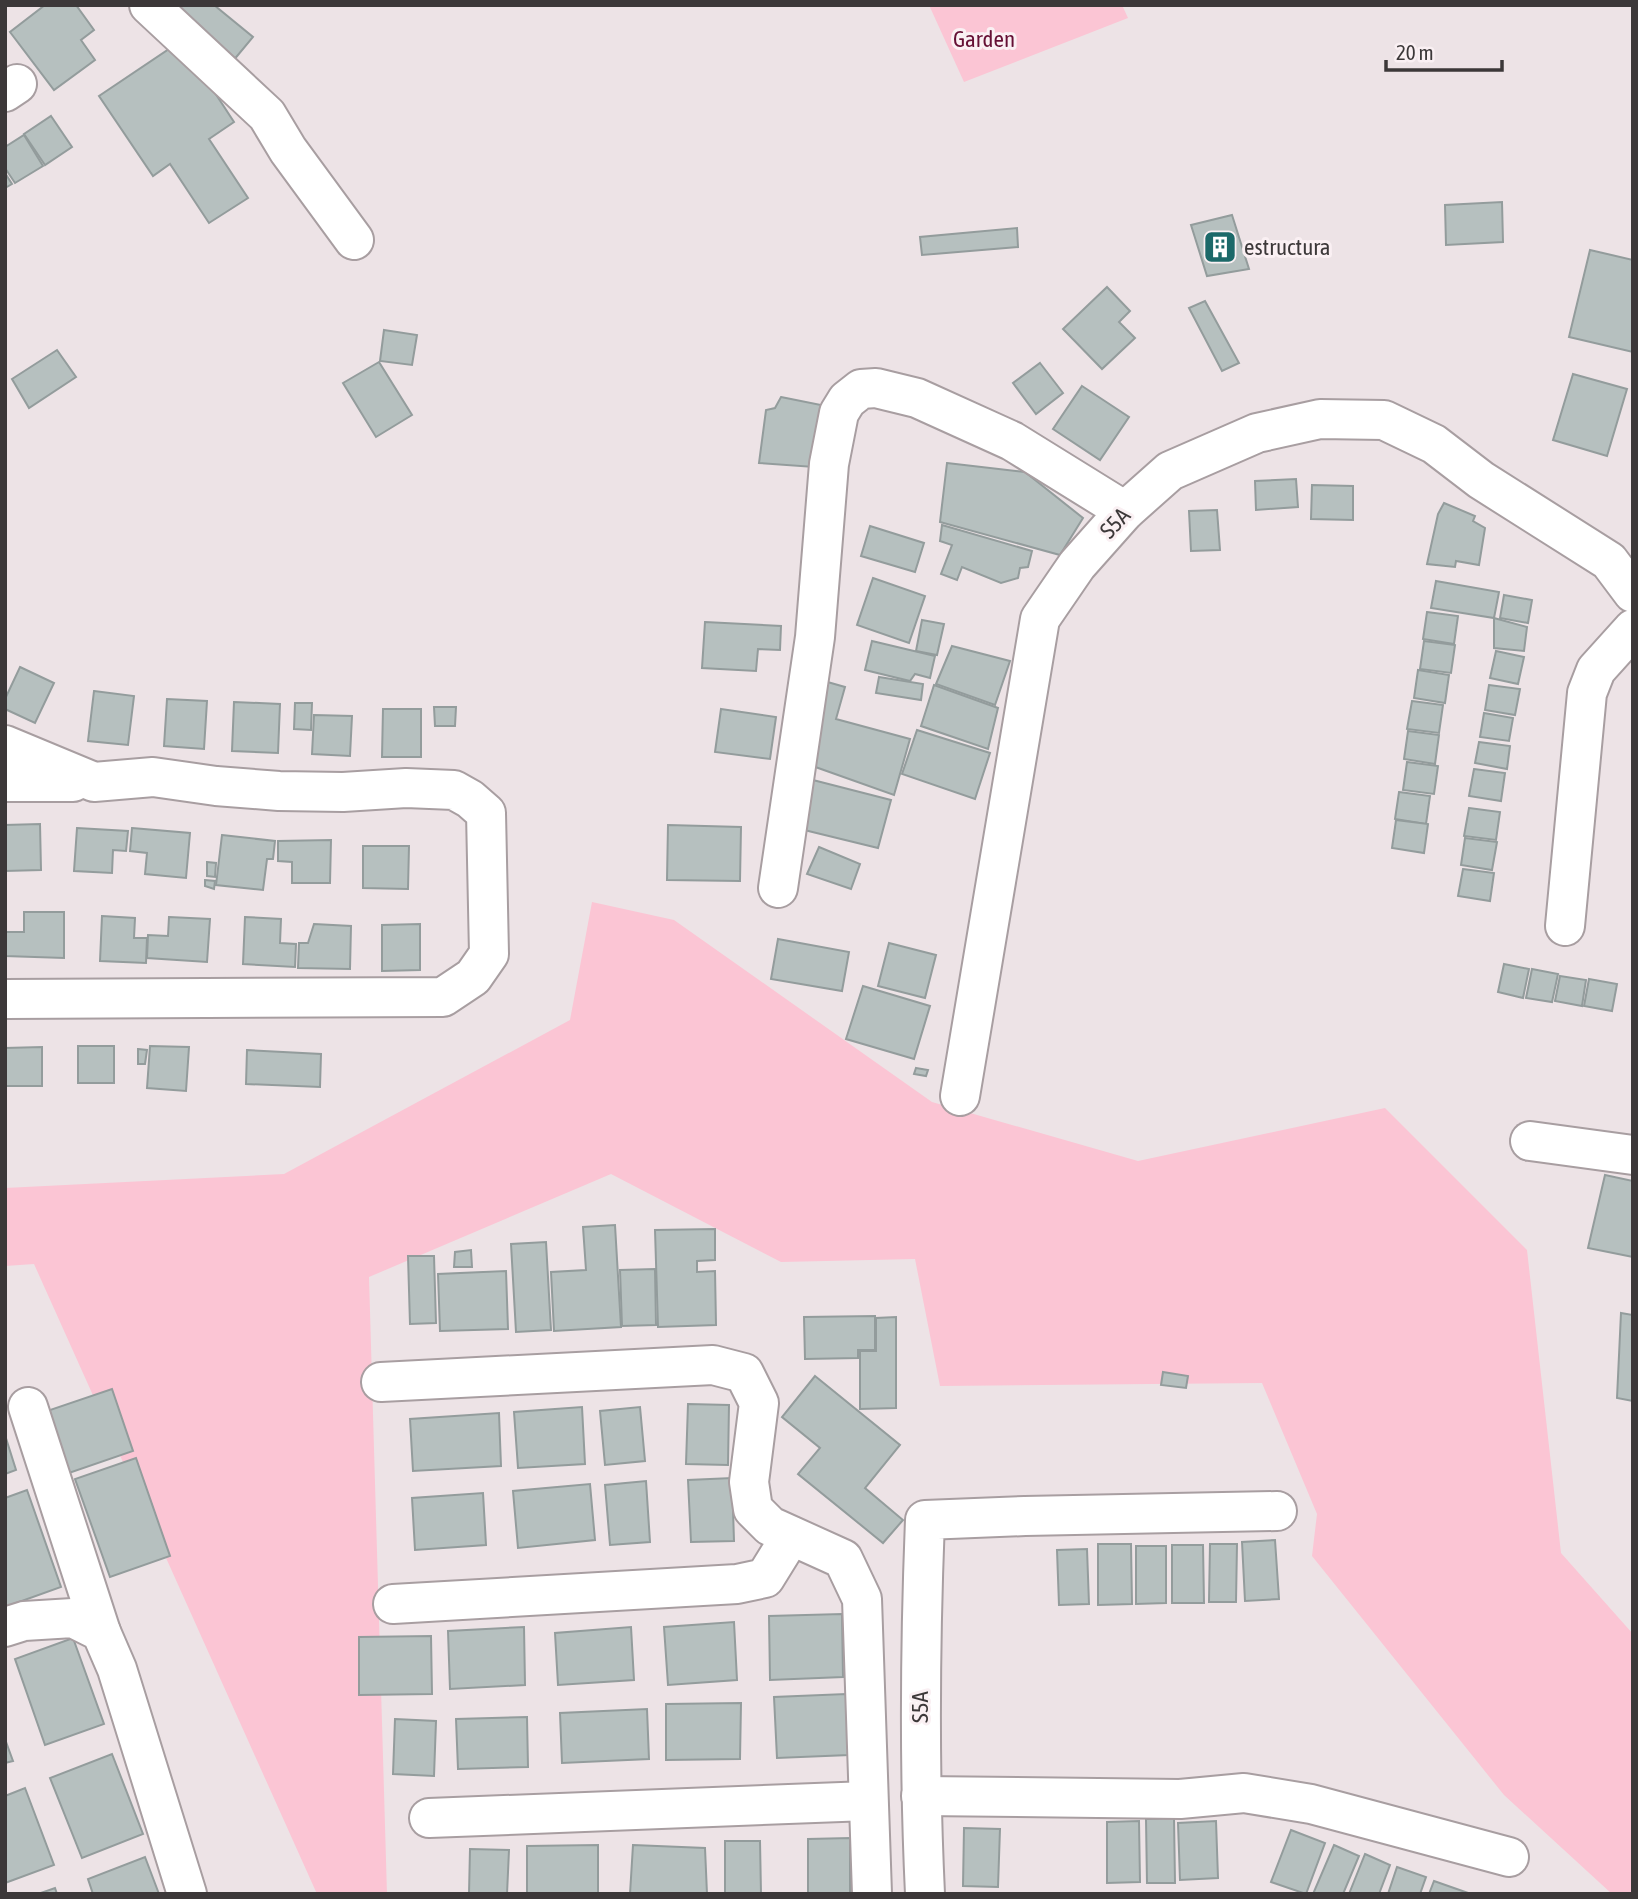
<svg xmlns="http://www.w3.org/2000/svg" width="1638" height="1899" font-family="'Asap Condensed',sans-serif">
	<rect width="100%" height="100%" fill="#ede3e6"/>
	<g fill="#fbc5d4">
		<path d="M929,5H1122L1128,18L964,82Z"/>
		<path d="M592,902L674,920L932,1102L1138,1161L1385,1108L1527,1250L1561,1553L1633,1634V1894H1612L1504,1795L1312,1556L1317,1514L1262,1383L940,1386L915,1259L781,1262L611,1174L369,1277L387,1894H317L34,1264L5,1266V1188L284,1174L570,1020Z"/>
	</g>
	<g fill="#b6c0bf" stroke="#939c9c" stroke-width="2">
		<path d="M45,5H76L94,30L81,40L95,60L54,90L10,32Z"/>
		<path d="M170,5H214L253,37L233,61Z"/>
		<path d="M181,41L234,122L209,139L248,198L209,223L170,164L153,176L99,96Z"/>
		<path d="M51,116L72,147L45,165L24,134Z"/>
		<path d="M24,135L43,166L15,183L5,168V147Z"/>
		<path d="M5,173L12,184L5,188Z"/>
		<path d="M1502,202L1503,242L1446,245L1445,205Z"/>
		<path d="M1232,215L1249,269L1207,276L1191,225Z"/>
		<path d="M1017,228L1018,247L922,255L920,237Z"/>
		<path d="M1590,250L1633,260V352L1569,337Z"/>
		<path d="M1107,287L1130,311L1119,322L1135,338L1102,369L1063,329Z"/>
		<path d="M1205,301L1239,363L1222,371L1189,308Z"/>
		<path d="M384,330L417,335L412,365L380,361Z"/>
		<path d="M57,350L76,377L29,408L12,379Z"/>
		<path d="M379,362L412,415L376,437L343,383Z"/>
		<path d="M1040,363L1063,393L1036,414L1013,383Z"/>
		<path d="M1573,374L1627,389L1607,456L1553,440Z"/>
		<path d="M1082,386L1129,417L1100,460L1053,429Z"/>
		<path d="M781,397L821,405L814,467L759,463L766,410L775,408Z"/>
		<path d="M947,463L1025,472L1083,518L1060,555L940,522Z"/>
		<path d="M1296,479L1298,507L1256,510L1255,481Z"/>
		<path d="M1312,485L1353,486V520L1311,519Z"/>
		<path d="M1444,503L1475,516L1473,521L1485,528L1479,565L1456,561L1455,567L1427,564L1438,514Z"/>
		<path d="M1217,510L1220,550L1191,551L1189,511Z"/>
		<path d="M942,525L1032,551L1028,567L1020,568L1018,578L1001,583L962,567L957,580L941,574L952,545L940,541Z"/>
		<path d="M870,526L924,543L915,572L861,556Z"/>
		<path d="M873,578L925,596L909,643L857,625Z"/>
		<path d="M1436,581L1499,592L1494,618L1431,608Z"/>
		<path d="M1504,595L1532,600L1528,623L1500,618Z"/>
		<path d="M1427,612L1458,616L1454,644L1423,639Z"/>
		<path d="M1494,618L1527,627L1524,651L1494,648Z"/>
		<path d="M922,620L944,624L937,655L916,651Z"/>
		<path d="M705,622L781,626L780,650L758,649L756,671L702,668Z"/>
		<path d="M872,641L935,656L930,678L915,674L910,681L865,670Z"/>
		<path d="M1424,641L1455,645L1451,673L1420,669Z"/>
		<path d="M952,646L1010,661L995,705L936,684Z"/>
		<path d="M1496,651L1524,657L1518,684L1490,678Z"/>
		<path d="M20,667L54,683L35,723L5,709V699Z"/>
		<path d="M1418,670L1449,675L1445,703L1414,698Z"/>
		<path d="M879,677L923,684L921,700L876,693Z"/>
		<path d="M824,681L845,687L836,719L910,739L894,795L807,764Z"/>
		<path d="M934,685L998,708L988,749L921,726Z"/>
		<path d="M1489,685L1520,689L1515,715L1485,710Z"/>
		<path d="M94,691L134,696L128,745L88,741Z"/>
		<path d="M167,699L207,701L204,749L164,746Z"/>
		<path d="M1412,701L1443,705L1439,733L1407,729Z"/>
		<path d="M234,702L280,704L278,753L232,751Z"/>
		<path d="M295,703H312L311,730L294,729Z"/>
		<path d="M434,707H456L455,726H435Z"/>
		<path d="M383,709H421V757H382Z"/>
		<path d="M721,709L776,717L770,759L715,752Z"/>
		<path d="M1484,713L1513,718L1509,741L1480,737Z"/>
		<path d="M314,715L352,716L350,756L312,754Z"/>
		<path d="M917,730L990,753L975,799L902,774Z"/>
		<path d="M1408,731L1439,735L1435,764L1404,759Z"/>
		<path d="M1479,742L1510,746L1507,769L1475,763Z"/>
		<path d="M1407,762L1438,766L1434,794L1403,790Z"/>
		<path d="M1474,769L1505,773L1501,801L1469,796Z"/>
		<path d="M809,779L891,800L878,848L796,828Z"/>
		<path d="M1399,792L1430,796L1426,824L1395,819Z"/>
		<path d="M1469,808L1500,812L1496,840L1464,836Z"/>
		<path d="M1396,820L1428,824L1424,853L1392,848Z"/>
		<path d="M40,824L41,870L5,871V825Z"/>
		<path d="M668,825L741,827L740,881L667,880Z"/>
		<path d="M77,828L128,831L126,851L113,850L112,873L74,871Z"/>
		<path d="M132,828L190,833L186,878L145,874L147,853L130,851Z"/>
		<path d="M222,835L275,841L273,859H267L263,890L216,885Z"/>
		<path d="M1465,838L1497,842L1492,870L1461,865Z"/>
		<path d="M331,840L330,883H292V862L278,861V841Z"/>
		<path d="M363,846H409L408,889L363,888Z"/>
		<path d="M819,847L860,864L851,889L807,874Z"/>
		<path d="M207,862L216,863L215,877L207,876Z"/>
		<path d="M1463,869L1494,873L1490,901L1458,896Z"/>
		<path d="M205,880L215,881L214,889L205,886Z"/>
		<path d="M24,912H64V958L5,956L6,932H24Z"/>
		<path d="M102,916L135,918L134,938H147L146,963L100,961Z"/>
		<path d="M169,917L210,919L207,962L147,958L148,935L168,936Z"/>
		<path d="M245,917L281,919L280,943L296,944L295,967L243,964Z"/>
		<path d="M314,924L351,926L350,969L298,968L299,943H308Z"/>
		<path d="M420,924V970L382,971V925Z"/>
		<path d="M778,939L849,952L842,991L771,979Z"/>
		<path d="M889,943L936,955L925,998L878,986Z"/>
		<path d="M1504,964L1529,969L1523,998L1498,992Z"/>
		<path d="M1532,969L1558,974L1552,1002L1526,998Z"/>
		<path d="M1560,976L1586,980L1582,1006L1555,1001Z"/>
		<path d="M1589,979L1617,984L1612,1011L1584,1006Z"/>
		<path d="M863,986L930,1006L914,1059L846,1039Z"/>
		<rect x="78" y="1046" width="36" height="37"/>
		<path d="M150,1046L189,1047L186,1091L147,1088Z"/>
		<path d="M42,1047V1086H5V1048Z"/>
		<path d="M138,1049L147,1050L145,1064H138Z"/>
		<path d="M247,1050L321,1054L320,1087L246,1084Z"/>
		<path d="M916,1068L928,1070L926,1076L914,1074Z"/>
		<path d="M1605,1175L1633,1181V1257L1588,1248Z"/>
		<path d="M615,1225L621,1327L554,1331L551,1272L586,1270L583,1227Z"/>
		<path d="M715,1229V1260L697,1261V1272L715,1271L716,1325L658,1327L655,1230Z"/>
		<path d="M546,1242L551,1330L516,1332L511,1244Z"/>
		<path d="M471,1250L472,1267H454L455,1252Z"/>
		<path d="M408,1256H434L436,1323L410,1324Z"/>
		<path d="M655,1269L656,1325L622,1326L620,1270Z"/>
		<path d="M506,1271L508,1329L440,1331L438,1274Z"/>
		<path d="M1621,1313L1633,1315V1401L1617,1398Z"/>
		<path d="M875,1316V1350H858V1358L805,1359L804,1317Z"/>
		<path d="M896,1317V1408L860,1409V1351H876V1318Z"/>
		<path d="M1163,1372L1188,1376L1186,1388L1161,1385Z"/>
		<path d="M815,1376L900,1445L865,1488L903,1520L883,1543L798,1474L820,1448L782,1417Z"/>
		<path d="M112,1389L133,1451L66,1474L44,1412Z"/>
		<path d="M688,1404L729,1405L728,1465L686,1464Z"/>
		<path d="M582,1407L585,1464L518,1468L514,1412Z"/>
		<path d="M640,1407L645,1461L605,1465L600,1411Z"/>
		<path d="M499,1413L501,1466L413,1471L410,1419Z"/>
		<path d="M5,1435L16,1470L5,1474Z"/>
		<path d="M136,1458L170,1556L110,1577L75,1479Z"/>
		<path d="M732,1478L734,1541L691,1542L688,1480Z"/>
		<path d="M646,1481L650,1542L610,1545L605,1485Z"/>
		<path d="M590,1484L595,1540L518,1548L513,1491Z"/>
		<path d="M27,1490L61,1587L5,1607V1498Z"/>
		<path d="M483,1493L486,1545L415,1550L412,1498Z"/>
		<path d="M1275,1540L1279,1599L1245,1601L1242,1542Z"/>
		<path d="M1098,1544H1131L1132,1604L1098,1605Z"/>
		<path d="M1210,1544H1237L1236,1602H1209Z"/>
		<path d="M1172,1545H1203L1204,1603H1172Z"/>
		<path d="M1136,1546H1166V1603L1136,1604Z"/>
		<path d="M1087,1549L1089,1604L1059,1605L1057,1550Z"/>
		<path d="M842,1614L843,1677L770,1680L769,1616Z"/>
		<path d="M734,1622L737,1680L668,1685L664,1627Z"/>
		<path d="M524,1627L525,1685L450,1689L448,1631Z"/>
		<path d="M631,1627L634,1680L558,1685L555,1633Z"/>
		<path d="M431,1636L432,1694L359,1695V1637Z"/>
		<path d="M73,1638L104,1724L45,1745L15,1659Z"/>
		<path d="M846,1694L849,1755L777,1758L774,1697Z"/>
		<path d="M741,1703L740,1759L666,1760V1704Z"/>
		<path d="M647,1709L649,1759L562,1763L560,1713Z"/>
		<path d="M527,1717L528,1767L458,1769L456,1719Z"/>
		<path d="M395,1719L436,1721L434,1776L393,1774Z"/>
		<path d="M5,1739L13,1761L5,1763Z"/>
		<path d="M112,1754L143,1834L82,1858L50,1778Z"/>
		<path d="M25,1788L54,1865L5,1883V1796Z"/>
		<path d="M1174,1818L1175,1883H1147L1146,1819Z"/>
		<path d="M1139,1821L1140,1882L1107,1883V1822Z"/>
		<path d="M1216,1821L1218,1878L1180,1880L1178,1823Z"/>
		<path d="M964,1828L1000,1829L998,1887L963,1886Z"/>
		<path d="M1291,1830L1325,1843L1306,1894L1271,1882Z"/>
		<path d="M850,1838V1894H808V1839Z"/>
		<path d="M725,1841H760L761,1894H725Z"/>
		<path d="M598,1845V1894H527V1846Z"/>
		<path d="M633,1845L705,1848L707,1894H630Z"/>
		<path d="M1334,1845L1359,1856L1343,1894H1313Z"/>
		<path d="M470,1849L509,1850L507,1894H469Z"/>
		<path d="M1365,1854L1390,1865L1379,1894H1349Z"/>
		<path d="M145,1857L159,1894H93L88,1879Z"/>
		<path d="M1397,1867L1426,1877L1420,1894H1388Z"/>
		<path d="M1434,1881L1471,1894H1429Z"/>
		<path d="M55,1888L57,1894H38Z"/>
	</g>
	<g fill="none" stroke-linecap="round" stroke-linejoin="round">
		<defs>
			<g id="street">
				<path d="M149,5L267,115L288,150L354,240"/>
				<path d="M5,92L17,84"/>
				<path d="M5,745L94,782L153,777L216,786L279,791L343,792L406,788L454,790L470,799L486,813L489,954L473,977L443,997L5,999"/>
				<path d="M5,782H73"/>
				<path d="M778,888L815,637L829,464L839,413L847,400L861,389L876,388L917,398L1012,441L1125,511"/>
				<path d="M1565,926L1587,693L1596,670L1633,629"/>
				<path d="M960,1096L1040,619L1077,565L1125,511L1170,471L1257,433L1320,419L1384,420L1434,444L1481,480L1609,561L1633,593"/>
				<path d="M1530,1141L1633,1155"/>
				<path d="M381,1382L713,1365L744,1373L759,1403L749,1482L753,1509L770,1526L843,1559L862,1599L872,1894"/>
				<path d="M28,1407L101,1632"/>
				<path d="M393,1604L737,1584L765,1578L791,1536"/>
				<path d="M5,1627L24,1621L73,1618L101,1632L117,1669L187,1894"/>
				<path d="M921,1796L1180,1799L1244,1793L1311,1804L1509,1857"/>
				<path d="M429,1818L868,1801"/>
				<path d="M925,1894C919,1769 920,1645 925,1520L1025,1516L1277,1511"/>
			</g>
		</defs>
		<use href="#street" stroke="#a89ea1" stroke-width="42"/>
		<use href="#street" stroke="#fff" stroke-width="38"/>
	</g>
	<defs>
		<symbol id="building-square" viewBox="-11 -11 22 22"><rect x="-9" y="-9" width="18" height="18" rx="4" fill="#1c6969" stroke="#faf0f3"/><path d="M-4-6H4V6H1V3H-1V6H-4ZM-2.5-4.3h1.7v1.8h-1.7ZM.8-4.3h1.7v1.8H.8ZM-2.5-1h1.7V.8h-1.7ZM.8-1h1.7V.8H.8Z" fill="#fff"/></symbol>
	</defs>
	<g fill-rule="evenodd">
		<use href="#building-square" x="1201" y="228" width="38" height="38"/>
	</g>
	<g text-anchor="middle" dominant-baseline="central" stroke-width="6" stroke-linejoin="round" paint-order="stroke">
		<g font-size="23" fill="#651035" stroke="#faf0f3">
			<text x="984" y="39">Garden</text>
		</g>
		<g font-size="23" fill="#3c3839" stroke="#faf0f3" text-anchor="start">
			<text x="1244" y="247">estructura</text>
		</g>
		<g font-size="23" fill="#3c3839" stroke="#faf0f3">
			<text transform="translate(1115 523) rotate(-47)">S5A</text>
			<text transform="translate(920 1707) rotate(-90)">S5A</text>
		</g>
	</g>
	<rect width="1638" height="1899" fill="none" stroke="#3c3839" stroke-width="14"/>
	<path d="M1386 60v10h116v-10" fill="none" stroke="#3c3839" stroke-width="3.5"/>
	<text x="1396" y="60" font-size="21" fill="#3c3839" stroke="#faf0f3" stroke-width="5" paint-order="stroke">20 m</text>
</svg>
